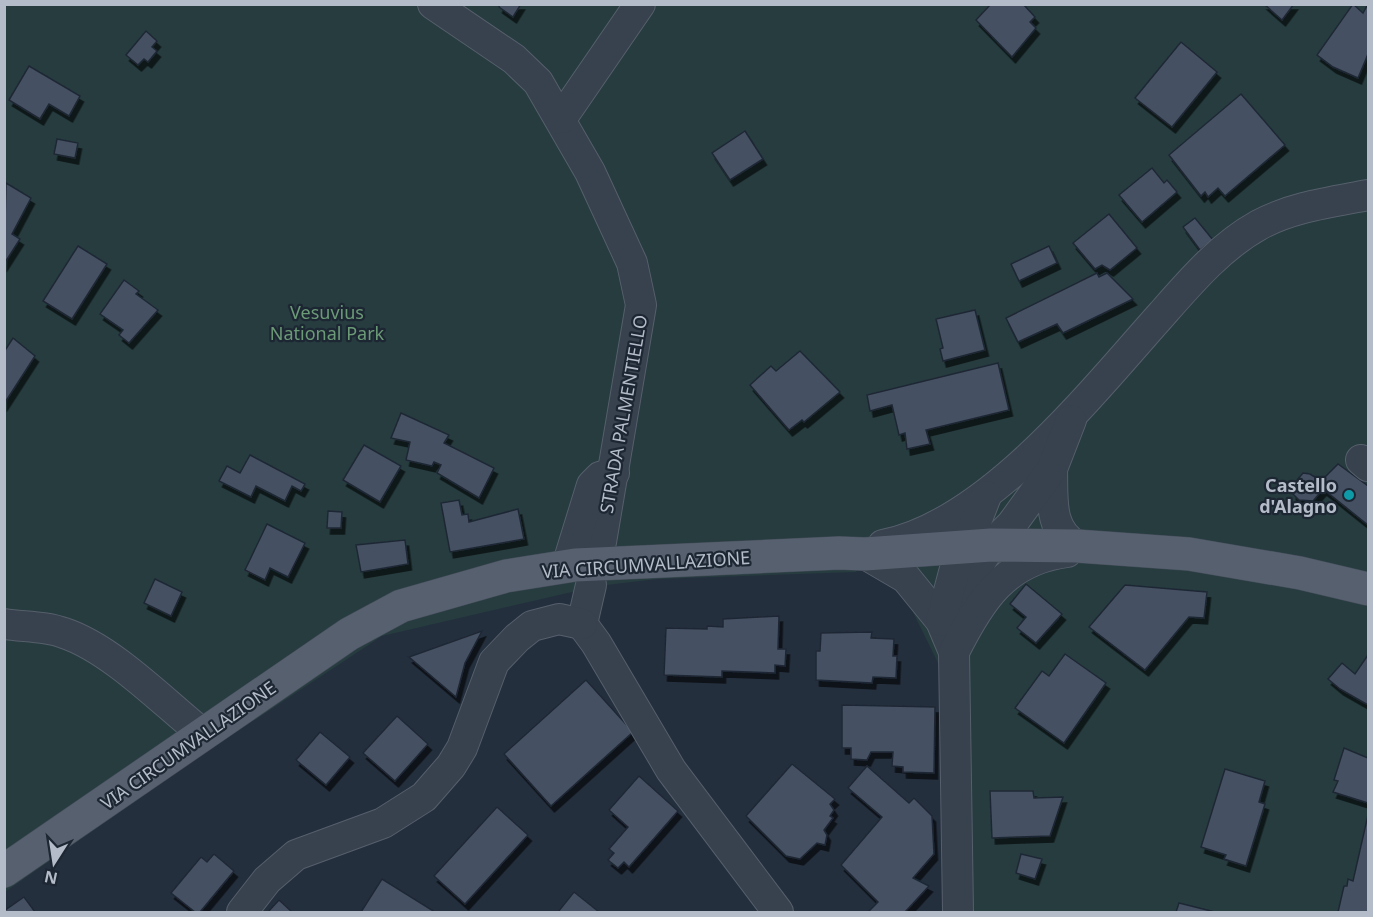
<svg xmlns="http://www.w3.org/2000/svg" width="1373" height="917" font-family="'Noto Sans',sans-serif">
	<defs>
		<filter id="shadow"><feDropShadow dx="3.5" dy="6" stdDeviation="0" flood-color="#0009"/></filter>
	</defs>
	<rect width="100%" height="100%" fill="#242f3e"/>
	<path fill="#263c3f" d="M5,5H1368V912H946V679L907,600L861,563L856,572L657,579L598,586L382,636L200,756L5,892Z"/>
	<g fill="#455162" stroke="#1f2835" stroke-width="1.5" filter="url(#shadow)">
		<path d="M500,4H521L513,17L499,7Z"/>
		<path d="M991,4H1023L1035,17L1030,22L1036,28L1012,57L976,20Z"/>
		<path d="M1264,4H1294L1282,20Z"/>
		<path d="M1353,4L1363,13L1368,4V54L1358,78L1333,67L1317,55Z"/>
		<path d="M146,31L157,41L152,47L157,51L148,62L144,59L138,65L126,55Z"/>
		<path d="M1181,42L1217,72L1172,127L1135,98Z"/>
		<path d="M29,66L80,96L69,116L49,104L40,119L9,100Z"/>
		<path d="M1241,94L1285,145L1225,196L1218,188L1208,197L1205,192L1201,196L1169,155Z"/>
		<path d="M745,131L763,159L730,180L712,153Z"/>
		<path d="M57,139L78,143L75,158L54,154Z"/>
		<path d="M1152,168L1164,183L1167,180L1177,192L1142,222L1119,195Z"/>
		<path d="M6,183L31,198L12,234L20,239L4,264Z"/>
		<path d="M1109,214L1137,248L1110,270L1102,265L1095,269L1073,243Z"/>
		<path d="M1195,218L1213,240L1200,250L1183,227Z"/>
		<path d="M78,246L107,264L72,319L43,301Z"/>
		<path d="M1049,246L1057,263L1019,281L1011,264Z"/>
		<path d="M1097,273L1099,277L1107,273L1133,299L1063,333L1057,324L1018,342L1006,318Z"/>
		<path d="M124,280L139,291L136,294L158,310L129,343L119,335L123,330L100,314Z"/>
		<path d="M975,310L985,350L943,361L940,349L943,348L936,319Z"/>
		<path d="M13,338L35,356L4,404V352Z"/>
		<path d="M800,351L840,392L804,422L802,420L789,430L750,385L771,366L776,371Z"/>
		<path d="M998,363L1009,410L926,430L930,444L907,449L905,433L899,435L892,405L870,411L867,395Z"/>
		<path d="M401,413L449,435L444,443L494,468L479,498L437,473L441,465L434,462L432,466L406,460L410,442L391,438Z"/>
		<path d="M364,445L401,466L380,502L343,480Z"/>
		<path d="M250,455L305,484L301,491L292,486L285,501L256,486L251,497L219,481L227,466L240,473Z"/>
		<path d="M1338,464L1368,486V525L1323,489L1313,501L1299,500L1293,494V485L1303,473L1310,474L1321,481Z"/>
		<path d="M459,500L462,515L468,514L469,522L518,509L524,539L450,552L441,503Z"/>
		<path d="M328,511L342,512L341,528H327Z"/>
		<path d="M267,524L305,543L288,577L270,568L265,580L245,570Z"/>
		<path d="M405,540L408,564L361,572L356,545Z"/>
		<path d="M155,579L182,592L171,616L144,603Z"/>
		<path d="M1026,584L1062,614L1036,643L1017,628L1026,617L1010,604Z"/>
		<path d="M1125,585L1207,592L1204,618L1189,617L1145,670L1089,627Z"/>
		<path d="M779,616L778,649H786L785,666L775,665V673L722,671V677L664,675L666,628L707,629V626L723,627V619Z"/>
		<path d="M482,631L465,663L456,697L409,657Z"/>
		<path d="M872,632L871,638L894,639L893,656H897L896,678L873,677L872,683L816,680V651H820L821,633Z"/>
		<path d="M1065,654L1106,683L1064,743L1015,708L1042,671L1049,676Z"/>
		<path d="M1368,655V705L1340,689L1328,679L1342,663L1355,674Z"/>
		<path d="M586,680L633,732L551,806L504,754Z"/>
		<path d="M842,705L935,707L934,773L903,772V767L892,766L893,752H871L867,760L851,759V748H842Z"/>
		<path d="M397,716L428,744L395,781L363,753Z"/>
		<path d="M320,732L350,757L326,785L296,760Z"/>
		<path d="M1344,748L1368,758V803L1333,792L1338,781L1334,780Z"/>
		<path d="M792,764L835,799L830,804L834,810L830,816L833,818L824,830L827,835L825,845L817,843L800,859L786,856L746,816Z"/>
		<path d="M867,766L909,803L914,798L932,816L934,854L913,878L929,886L905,912H868L878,902L841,865L882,817L848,788Z"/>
		<path d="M1225,769L1265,781L1259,802L1265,804L1246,866L1224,859L1226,855L1201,847Z"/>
		<path d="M639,776L678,811L629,867L624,862L618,868L608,860L614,853L609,849L628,827L609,810Z"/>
		<path d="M990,791H1033L1034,798L1063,797L1050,836L992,838Z"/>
		<path d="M497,807L528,835L465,904L434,876Z"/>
		<path d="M1368,815V912H1338L1344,886H1347L1348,879L1353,881Z"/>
		<path d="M214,854L234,871L200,912H195L171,893L201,857L207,862Z"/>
		<path d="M1021,854L1042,859L1035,879L1016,873Z"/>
		<path d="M382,879L435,912H361Z"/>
		<path d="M574,892L599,912H558Z"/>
		<path d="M24,897L35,912H4V911Z"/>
		<path d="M279,900L292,912H268Z"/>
		<path d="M1179,903L1215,912H1176Z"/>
	</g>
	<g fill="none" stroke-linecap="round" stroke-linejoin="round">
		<defs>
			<g id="minor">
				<path d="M433,4L514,59L538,82L590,172L632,263L641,305L601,542"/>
				<path d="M561,119L640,4"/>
				<path d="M1361,460L1368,466"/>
				<path d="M1052,469C1053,498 1048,530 1077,546"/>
				<path d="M883,545C988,525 1093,391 1162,314C1191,281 1221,246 1259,225C1292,207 1332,202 1368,195"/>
				<path d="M865,554L906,578L941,621L954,652"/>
				<path d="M567,566L592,485L600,477L614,473"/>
				<path d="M971,613L980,562L991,545L1012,524L1052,469L1071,420"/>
				<path d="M941,621L957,561L967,545L986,496"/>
				<path d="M4,624C24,627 46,626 64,633C112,649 163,702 203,734"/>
				<path d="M582,624L596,643L671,770L778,912"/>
				<path d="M582,624L591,585"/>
				<path d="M242,912L267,880L296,855L383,823L424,797L451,766L462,748L494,662L517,638L532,626L559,619L582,624"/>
				<path d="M958,912L954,652C980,600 1005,560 1067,552"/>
			</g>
			<path id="major" d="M4,871L349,634L401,606L506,576L575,565L839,553L865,554L991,545L1077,546L1189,554L1300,573L1368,589"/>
		</defs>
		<use href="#minor" stroke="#565f6c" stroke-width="32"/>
		<use href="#major" stroke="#414a57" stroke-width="34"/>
		<use href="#minor" stroke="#38414e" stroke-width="30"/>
		<use href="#major" stroke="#56606e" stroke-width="33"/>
	</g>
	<circle fill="#0f9aa8" stroke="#1d2633" stroke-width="2" cx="1349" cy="495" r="6"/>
	<g text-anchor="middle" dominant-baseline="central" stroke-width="4.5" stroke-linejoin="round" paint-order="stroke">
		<g font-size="18" fill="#6b9a76" stroke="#1d2633">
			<text x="327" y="312">Vesuvius<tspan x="327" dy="21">National Park</tspan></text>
		</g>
		<g font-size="18" fill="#b4bcc9" stroke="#1d2633">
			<text transform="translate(623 414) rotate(-80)">STRADA PALMENTIELLO</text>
			<text transform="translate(646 564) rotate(-4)">VIA CIRCUMVALLAZIONE</text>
			<text transform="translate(188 745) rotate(-35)">VIA CIRCUMVALLAZIONE</text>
		</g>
		<g font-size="18" font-weight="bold" fill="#b4bcc9" stroke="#1d2633" text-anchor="end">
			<text x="1337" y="485">Castello<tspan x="1337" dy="21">d'Alagno</tspan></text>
		</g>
	</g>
	<rect width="1373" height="917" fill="none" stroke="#b4bcc9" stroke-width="12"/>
	<g transform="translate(54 863) rotate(192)" stroke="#1d2633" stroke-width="4.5" paint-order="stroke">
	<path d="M0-4.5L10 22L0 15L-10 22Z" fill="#b4bcc9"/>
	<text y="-9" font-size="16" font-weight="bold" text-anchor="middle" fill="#b4bcc9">N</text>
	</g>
</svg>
